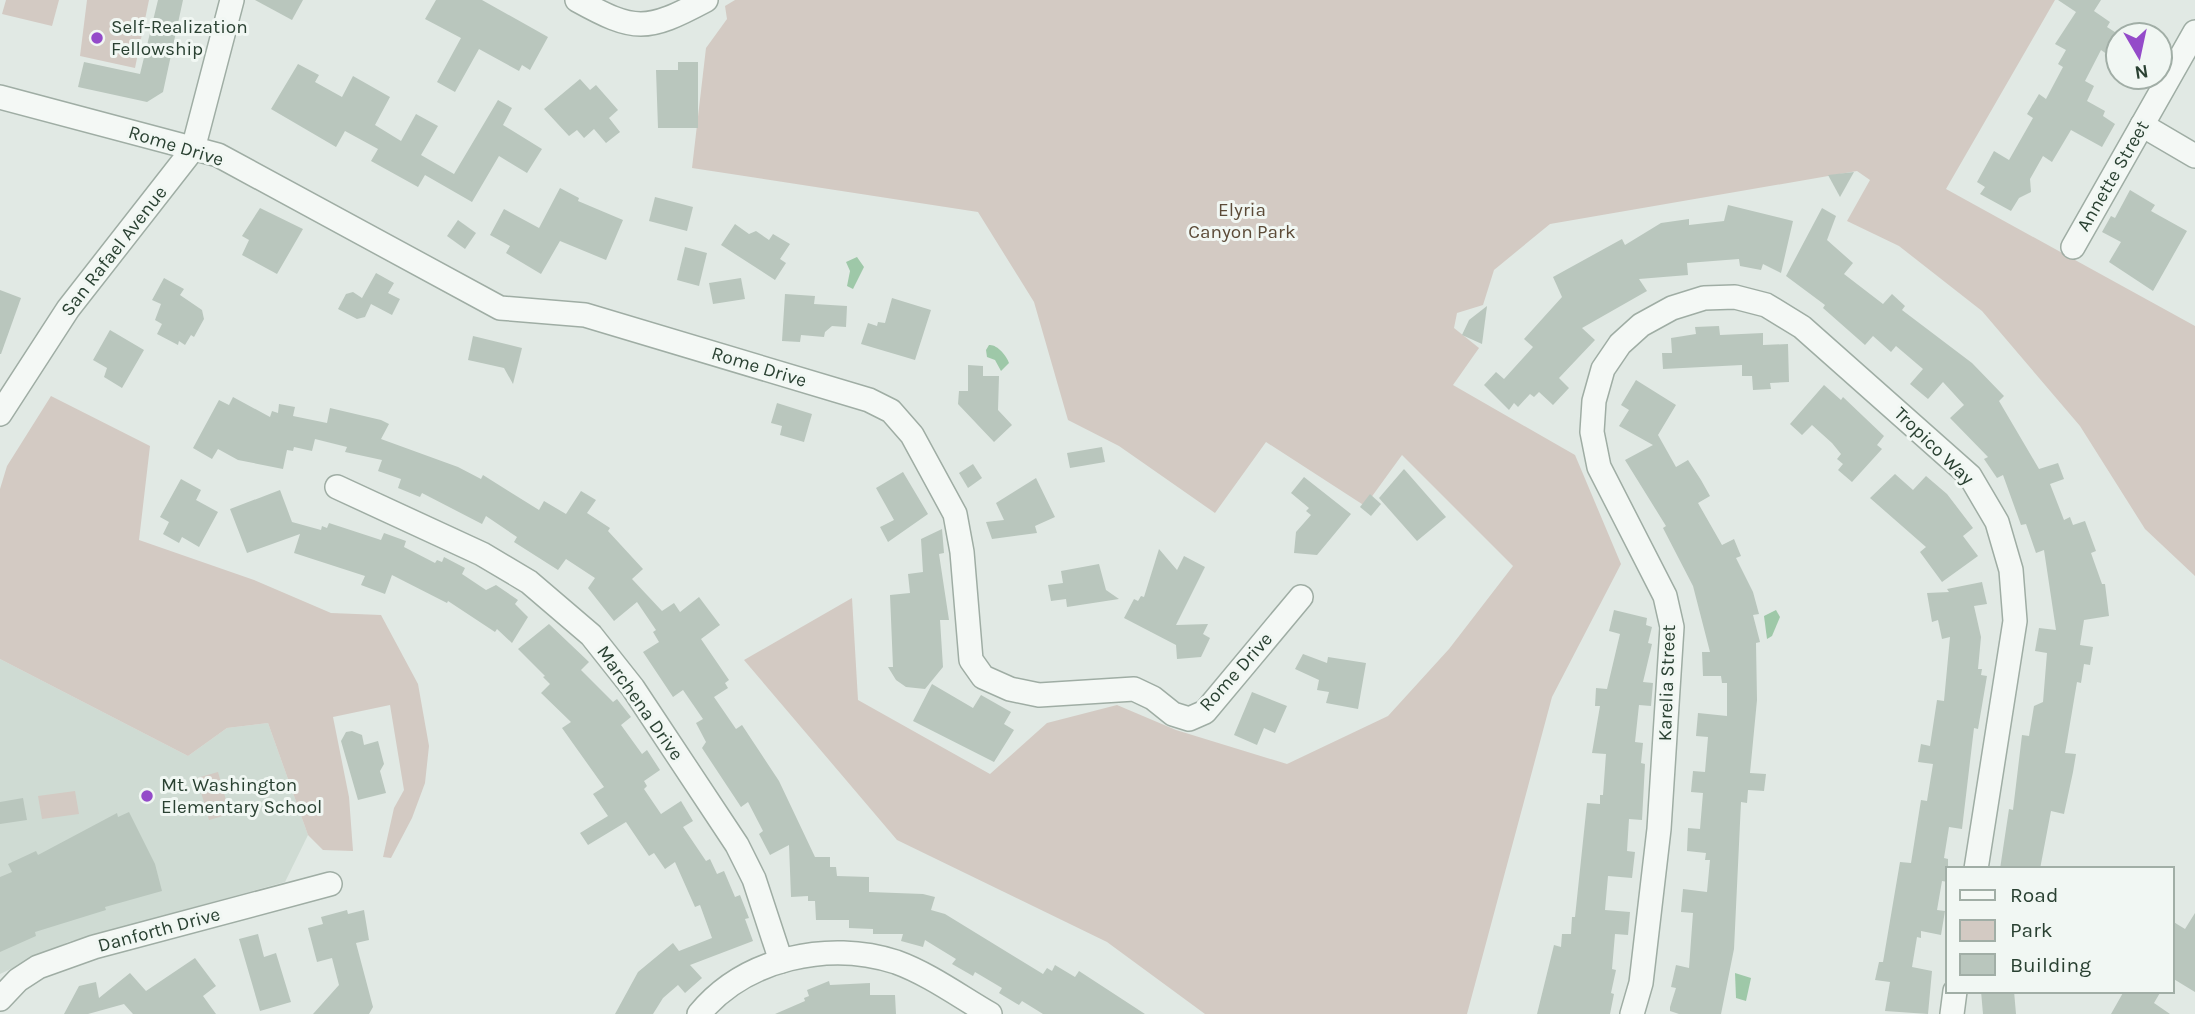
<svg xmlns="http://www.w3.org/2000/svg" width="2195" height="1014" font-family="Karla,sans-serif">
	<rect width="100%" height="100%" fill="#e1e9e4"/>
	<path fill="#cfdbd3" d="M0,659L188,756L227,728L268,723L308,835L285,882L68,942L0,974Z"/>
	<g fill="#d3cac3">
		<path d="M6,0H59L52,26L2,14Z"/>
		<path d="M87,0H149L135,68L80,56Z"/>
		<path d="M735,0H2055L1946,189L2195,326V576L2145,529L2080,426L1982,311L1899,246L1847,221L1870,180L1857,171L1550,224L1494,270L1483,305L1457,313L1454,328L1479,348L1453,385L1575,455L1621,564L1552,697L1467,1014H1205L1107,942L897,840L744,660L852,598L858,700L990,774L1047,723L1117,705L1176,730L1287,764L1388,716L1449,649L1513,566L1402,455L1365,506L1266,442L1215,513L1119,446L1068,420L1034,302L978,212L692,168L706,48L727,19L725,6Z"/>
		<path d="M51,396L150,446L139,540L254,580L331,613L381,615L418,684L429,746L425,783L412,818L391,858L383,857L394,808L404,790L390,705L333,717L349,797L353,851L323,850L308,835L268,723L227,728L188,756L0,659V489L7,466Z"/>
		<path d="M218,772L230,814L209,820L197,778Z"/>
		<path d="M75,791L79,814L42,819L38,796Z"/>
	</g>
	<g fill="#9ec8a8">
		<path d="M857,257L864,267L853,289L847,286L850,271L846,262Z"/>
		<path d="M989,345C997,344 1007,356 1009,363L1001,371L995,360L987,357L986,350Z"/>
		<path d="M1776,610L1780,617L1772,636L1767,639L1764,616Z"/>
		<path d="M1735,973L1751,978L1746,1001L1736,998Z"/>
	</g>
	<g fill="#b9c6bd">
		<path d="M158,0H183L163,92L147,102L78,87L84,62L140,74Z"/>
		<path d="M255,0H303L292,20Z"/>
		<path d="M436,0H482L548,37L530,70L522,65L519,71L479,49L455,92L437,82L461,38L425,19Z"/>
		<path d="M2058,0H2101L2094,11L2110,22L2107,27L2118,34V46L2111,57L2101,50L2085,81L2094,86L2087,101L2105,111L2103,116L2115,124L2102,147L2071,130L2052,162L2043,156L2030,179L2031,192L2019,198L2011,211L1980,194L1985,187L1977,182L1994,151L2009,160L2033,118L2027,114L2039,94L2046,99L2063,67L2058,64L2066,50L2055,44L2076,12Z"/>
		<path d="M678,62H698V128H658L656,70H678Z"/>
		<path d="M298,64L319,75L315,82L342,97L353,76L390,97L375,125L401,141L416,114L438,126L421,155L454,174L498,100L512,108L503,125L542,149L527,173L499,156L472,202L425,175L418,187L371,161L378,149L345,131L336,147L271,109Z"/>
		<path d="M580,79L590,90L596,85L618,110L609,118L620,132L606,143L594,129L584,138L577,130L569,136L544,109Z"/>
		<path d="M1854,172L1840,197L1828,175Z"/>
		<path d="M560,188L579,198L578,201L623,220L606,260L560,241L541,274L506,253L510,246L490,235L504,209L539,228Z"/>
		<path d="M2130,190L2155,205L2151,211L2187,231L2153,291L2109,262L2121,242L2102,232L2111,216L2115,218Z"/>
		<path d="M655,197L693,207L687,231L649,221Z"/>
		<path d="M1728,205L1793,221L1781,273L1763,264L1761,270L1740,266L1739,259L1687,263L1688,275L1639,279L1647,291L1582,328L1595,340L1559,378L1569,388L1553,405L1539,392L1534,397L1530,394L1518,407L1514,403L1509,410L1484,385L1496,372L1504,379L1533,347L1524,339L1562,297L1553,277L1622,239L1625,245L1661,223L1689,219V225L1724,221Z"/>
		<path d="M260,208L303,229L277,274L242,255L249,240L242,236Z"/>
		<path d="M1822,208L1836,216L1827,240L1853,263L1844,274L1883,304L1892,294L1905,306L1902,310L1972,363L2004,396L1999,401L2039,469L2058,463L2064,479L2050,484L2064,520L2070,517L2073,525L2085,521L2096,551L2091,553L2102,584H2105L2109,616L2084,620L2080,645L2093,647L2090,665L2084,664L2081,683L2077,682L2065,753L2076,754L2073,772L2064,814L2051,811L2040,869H2000L2009,809L2013,810L2022,735L2029,736L2034,706L2043,702L2047,653L2035,651L2039,628L2056,630L2044,550L2036,553L2026,524L2021,525L2003,475L1997,478L1984,459L1988,457L1950,418L1964,405L1943,382L1928,399L1910,384L1923,369L1896,346L1891,352L1873,336L1865,345L1823,308L1825,305L1786,276Z"/>
		<path d="M458,220L476,233L465,249L447,236Z"/>
		<path d="M735,224L749,234L756,231L769,240L773,234L790,244L780,259L786,263L775,280L721,245Z"/>
		<path d="M685,247L707,253L699,286L677,280Z"/>
		<path d="M376,273L394,283L388,293L400,299L392,315L371,304L365,317L357,319L338,309L346,294L353,292L362,298Z"/>
		<path d="M164,278L184,289L180,295L202,310L204,319L194,337L191,335L185,345L179,341L178,345L157,334L162,324L155,320L161,304L152,300Z"/>
		<path d="M741,278L745,299L713,304L709,283Z"/>
		<path d="M0,290L21,298L1,354H0Z"/>
		<path d="M785,294L815,296L814,304L847,306L846,327L832,326L825,332L824,337L801,335L800,342L782,341Z"/>
		<path d="M892,298L931,310L915,360L861,344L868,323L877,326L878,322L885,323Z"/>
		<path d="M1487,306L1482,344L1462,335L1469,320Z"/>
		<path d="M1719,326L1720,335L1763,333V345L1788,344L1789,382L1770,383L1771,389L1753,390L1752,376H1742V365L1663,369L1662,353H1672L1671,338L1696,334L1695,327Z"/>
		<path d="M110,330L144,350L122,388L104,377L107,368L93,360Z"/>
		<path d="M473,336L522,348L513,384L504,368L468,360Z"/>
		<path d="M968,365L983,366V376H999L998,410L1012,425L994,442L958,404L959,391H968Z"/>
		<path d="M1636,380L1676,405L1658,435L1676,467L1688,460L1701,480L1710,496L1698,503L1722,545L1734,539L1741,556L1736,558L1753,592L1759,614L1753,615L1760,642L1756,643L1757,700L1750,773L1766,774L1764,791L1748,790L1747,803L1741,802L1734,949L1721,1014H1679L1670,1011V1007L1676,988L1671,987L1676,965L1689,968L1693,913L1681,912L1683,889L1707,892L1710,860H1705L1706,853L1687,851L1688,828L1700,829L1703,793L1691,792L1693,771L1705,772L1708,737L1696,736L1698,713L1727,716V683H1722L1721,676H1703L1702,652H1710L1693,586L1663,528L1666,526L1625,460L1653,445L1619,426L1629,410L1621,405Z"/>
		<path d="M1824,385L1841,400L1843,397L1884,436L1877,445L1882,449L1852,482L1838,470L1843,464L1837,459L1841,454L1832,443L1812,425L1802,435L1790,424Z"/>
		<path d="M233,397L270,417L272,411L278,413L279,404L295,407L293,416L327,423L330,408L381,420L389,424L381,439L458,467L481,479L483,475L539,510L544,501L566,514L581,491L596,500L587,513L610,528L608,531L643,569L632,579L662,611L674,603L680,612L699,597L720,625L701,639L729,680L725,683L728,688L714,697L736,729L742,725L779,781L815,857H830V867H836L837,876L869,877V892L923,894L935,897L931,910L945,914L1043,974L1047,968L1052,971L1055,965L1075,977L1079,971L1145,1014H1043L1022,1001L1019,1005L999,993L1002,988L975,972L973,976L952,964L956,959L925,940L923,947L901,941L903,934H873V929L849,928V920H816L815,901H808V896L791,897L789,845L770,855L759,834L763,831L748,802L741,807L702,748L706,742L696,723L703,719L683,690L673,697L643,652L659,642L653,632L656,630L637,602L614,621L588,588L595,578L566,559L558,570L514,542L517,537L486,516L482,524L422,493L420,497L398,488L401,479L378,471L382,460L345,452L347,447L315,439L312,451L294,447L293,451L287,450L283,469L238,460L218,449L212,459L193,448L219,400L229,405Z"/>
		<path d="M777,403L812,414L804,442L780,435L782,426L771,423Z"/>
		<path d="M1102,447L1105,462L1070,468L1067,453Z"/>
		<path d="M973,464L982,478L968,488L959,473Z"/>
		<path d="M1404,469L1446,517L1417,541L1379,498Z"/>
		<path d="M903,472L928,514L888,542L880,527L894,520L876,488Z"/>
		<path d="M1895,474L1913,490L1926,476L1947,494L1973,528L1963,536L1978,556L1942,582L1920,552L1926,547L1870,498Z"/>
		<path d="M1304,477L1351,514L1317,555L1294,553L1296,532L1311,515L1306,511L1309,508L1291,493Z"/>
		<path d="M1036,478L1055,517L1035,526L1037,533L992,539L986,522L1004,520L996,503Z"/>
		<path d="M181,479L201,490L196,500L218,512L199,547L182,537L179,543L163,534L169,522L160,517Z"/>
		<path d="M280,490L292,522L321,530L322,526L327,528L329,523L381,540L384,533L406,541L404,547L435,563L437,560L442,562L444,557L465,568L462,574L486,590L496,585L518,600L515,604L528,617L512,643L497,629L495,632L448,601L447,603L392,575L385,594L361,585L365,576L294,553L300,534L247,553L230,509Z"/>
		<path d="M1370,494L1381,504L1371,516L1360,507Z"/>
		<path d="M942,529L944,553L939,554L949,620H940L943,667L925,689L906,687L896,680L888,667H893L890,595L910,593L908,574L923,572L921,539Z"/>
		<path d="M1159,549L1177,570L1184,556L1205,567L1176,625L1208,624L1203,634L1210,638L1201,657L1177,659L1176,645L1124,618L1134,599L1138,601L1141,596L1144,597Z"/>
		<path d="M1099,564L1106,590L1119,599L1067,607L1066,599L1051,601L1048,585L1063,583L1061,571Z"/>
		<path d="M1982,582L1987,604L1974,606L1981,637L1978,669H1982L1981,675L1987,676L1978,729L1974,728L1962,829L1949,827L1944,858L1948,859V882L1942,881L1937,910L1945,911L1941,935L1921,931V938L1917,937L1912,967L1932,971L1928,1014L1885,1011L1890,982L1875,980L1879,962H1883L1900,862L1911,863L1921,800L1927,801L1933,764L1918,762L1921,744L1930,746L1937,700L1944,701L1950,637L1942,639L1938,620L1932,622L1927,593L1949,592L1947,589Z"/>
		<path d="M1614,610L1647,618L1646,625L1652,627L1648,643L1652,644L1643,682L1653,683L1651,706L1639,705L1635,742L1643,743L1641,763L1645,764L1642,820L1629,819L1627,851L1635,852L1632,878L1608,876L1605,910L1630,912L1628,935L1615,934L1612,969L1616,970L1611,993L1614,994L1610,1014H1537L1554,945L1561,947L1562,934H1571L1572,917H1575L1587,803L1600,804V795H1603L1606,754L1592,753L1600,706H1595L1596,688L1607,689L1620,634L1609,631Z"/>
		<path d="M549,624L589,662L581,670L613,702L617,699L631,717L621,725L642,754L647,750L660,770L644,781L647,786L644,789L661,814L681,801L693,821L683,827L706,861L710,859L717,874L724,871L735,897L740,895L749,918L745,919L753,941L690,965L702,978L685,993L678,985L663,998L653,1014H615L638,972L673,943L679,951L712,938L700,905L695,907L675,862L665,869L654,853L649,856L626,822L588,845L580,833L608,816L593,794L604,787L562,728L571,722L541,693L550,684L543,677L545,676L518,649Z"/>
		<path d="M1303,654L1327,663L1328,657L1366,663L1358,709L1326,703L1329,692L1317,690L1319,680L1295,669Z"/>
		<path d="M932,684L973,708L981,695L1011,712L1004,724L1014,730L994,762L913,721Z"/>
		<path d="M1252,692L1287,706L1275,733L1264,728L1257,745L1234,735Z"/>
		<path d="M352,731L362,735L364,745L378,741L384,764L380,771L386,793L358,800L341,741L346,732Z"/>
		<path d="M23,798L27,820L0,824V802Z"/>
		<path d="M129,812L155,864L162,891L105,907L106,910L35,932L36,936L0,952V877L12,872L8,864L36,851L38,855L117,813L118,817Z"/>
		<path d="M347,910L348,914L364,910L369,940L356,943L373,1007L369,1014H313L339,985L332,958L317,962L308,928L323,924L321,917Z"/>
		<path d="M2195,913V992L2172,978V921L2185,929Z"/>
		<path d="M258,934L264,957L276,953L291,1002L260,1011L239,939Z"/>
		<path d="M195,958L216,986L203,996L216,1014H133L124,1004L88,1014H64L79,986L96,982L99,998L130,973L146,991Z"/>
		<path d="M829,981L830,985L870,983V995H895L896,1014H775L805,1001L804,998L809,996L807,990Z"/>
		<path d="M1981,991H2014L2016,1014H1983Z"/>
		<path d="M2124,991H2161L2154,1003L2170,1014H2111Z"/>
	</g>
	<g fill="none" stroke-linecap="round" stroke-linejoin="round">
		<defs>
			<g id="minor">
				<path d="M577,0C635,32 646,32 706,0"/>
				<path d="M0,97L218,155L500,308L585,315L869,400L891,411L912,435L955,514L962,552L971,660L983,677L1010,689L1039,695L1134,689L1153,698L1173,714L1189,719L1205,712L1301,597"/>
				<path d="M2142,125L2195,156"/>
				<path d="M2073,247L2195,32"/>
				<path d="M0,414L68,309L193,149L232,0"/>
				<path d="M337,487L482,554L529,582L591,635L633,688L737,845L754,879L781,961"/>
				<path d="M0,999L18,980L38,967L94,947L330,884"/>
				<path d="M699,1014C745,958 829,940 896,962C929,974 959,996 990,1014"/>
				<path d="M1632,1014L1641,983L1659,829L1672,627L1665,596L1599,467L1592,432L1594,401L1603,369L1620,344L1641,325L1672,308L1704,298L1735,297L1766,305L1802,327L1970,476L1997,522L2011,570L2015,621L1976,869"/>
				<path d="M1952,1014L1955,991"/>
			</g>
		</defs>
		<use href="#minor" stroke="#9fada4" stroke-width="26"/>
		<use href="#minor" stroke="#f4f8f5" stroke-width="23"/>
	</g>
	<g fill="#944bc9" stroke="#f1f7f3" stroke-width="2.5">
		<circle cx="97" cy="38" r="7"/>
		<circle cx="147" cy="796" r="7"/>
	</g>
	<g text-anchor="middle" dominant-baseline="central" stroke-width="6" stroke-linejoin="round" paint-order="stroke">
		<g font-size="19" fill="#2a4132" stroke="#f1f7f3" text-anchor="start">
			<text x="111" y="27">Self-Realization<tspan x="111" dy="22">Fellowship</tspan></text>
			<text x="161" y="785">Mt. Washington<tspan x="161" dy="22">Elementary School</tspan></text>
		</g>
		<g font-size="19" fill="#2a4132" stroke="#f1f7f3">
			<text transform="translate(176 146) rotate(17)">Rome Drive</text>
			<text transform="translate(2113 176) rotate(-60)">Annette Street</text>
			<text transform="translate(114 251) rotate(-52)">San Rafael Avenue</text>
			<text transform="translate(759 367) rotate(17)">Rome Drive</text>
			<text transform="translate(1934 446) rotate(44)">Tropico Way</text>
			<text transform="translate(1236 672) rotate(-48)">Rome Drive</text>
			<text transform="translate(1667 683) rotate(-88)">Karelia Street</text>
			<text transform="translate(640 703) rotate(55)">Marchena Drive</text>
			<text transform="translate(159 930) rotate(-15)">Danforth Drive</text>
		</g>
		<g font-size="19" fill="#5c4b38" stroke="#f1f7f3">
			<text x="1242" y="210">Elyria<tspan x="1242" dy="22">Canyon Park</tspan></text>
		</g>
	</g>
	<rect x="1946" y="867" width="228" height="126" fill="#f1f7f3" stroke="#a1aea6" stroke-width="2"/>
	<rect x="1960" y="890" width="35" height="10" fill="#f4f8f5" stroke="#a1aea6" stroke-width="2"/>
	<text x="2010" y="902" font-size="21" fill="#2a4132">Road</text>
	<rect x="1960" y="920" width="35" height="21" fill="#d3cac3" stroke="#a1aea6" stroke-width="2"/>
	<text x="2010" y="937" font-size="21" fill="#2a4132">Park</text>
	<rect x="1960" y="954" width="35" height="21" fill="#b9c6bd" stroke="#a1aea6" stroke-width="2"/>
	<text x="2010" y="972" font-size="21" fill="#2a4132">Building</text>
	<g transform="translate(2139 56) rotate(171)"><circle r="33" fill="#f1f7f3" stroke="#a1aea6" stroke-width="2"/>
	<path d="M0-5L12 26L0 18L-12 26Z" fill="#944bc9"/>
	<text y="-10" font-size="19" font-weight="bold" text-anchor="middle" fill="#2a4132">N</text>
	</g>
</svg>
